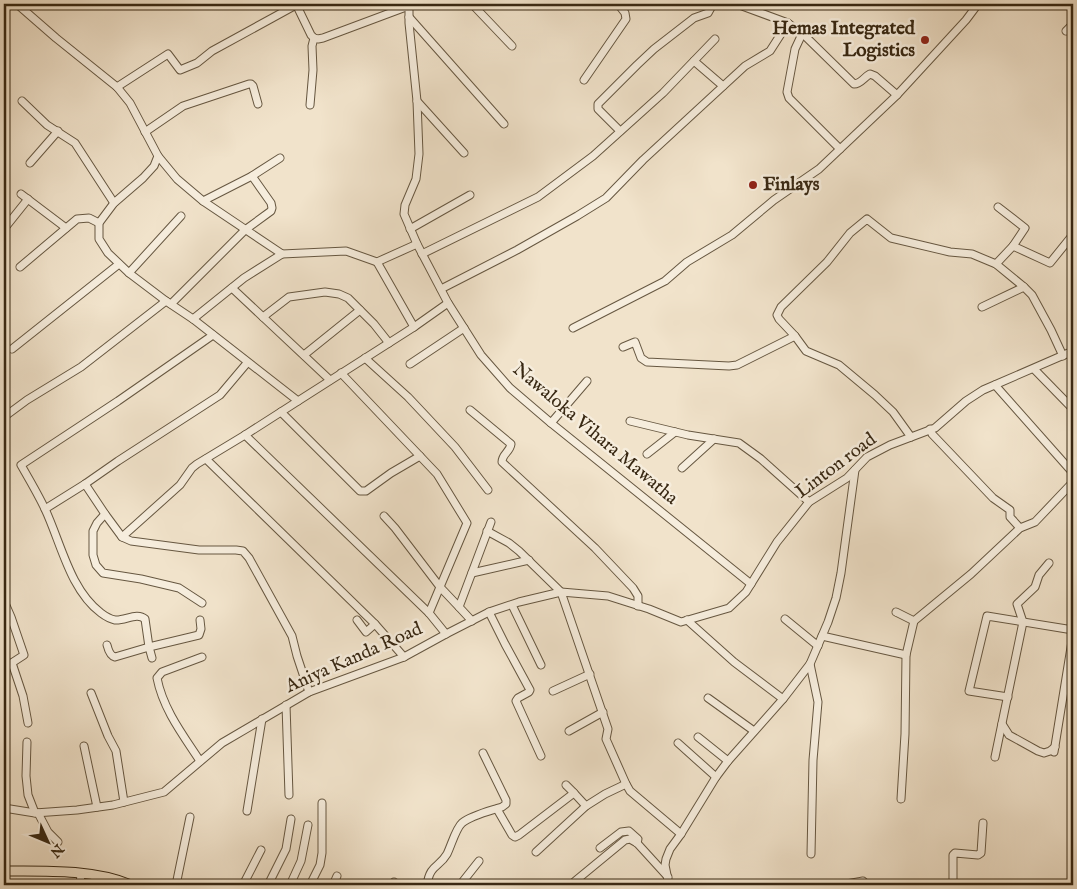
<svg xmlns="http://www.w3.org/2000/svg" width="1077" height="889" font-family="'IM FELL English',serif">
	<rect width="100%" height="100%" fill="#f1e3cb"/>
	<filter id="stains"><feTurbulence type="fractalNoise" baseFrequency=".004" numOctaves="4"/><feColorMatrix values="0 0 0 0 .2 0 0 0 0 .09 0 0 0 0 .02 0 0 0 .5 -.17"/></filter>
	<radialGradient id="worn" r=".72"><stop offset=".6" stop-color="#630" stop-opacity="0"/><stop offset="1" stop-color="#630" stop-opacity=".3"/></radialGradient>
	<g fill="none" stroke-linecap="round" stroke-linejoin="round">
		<defs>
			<g id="minor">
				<path d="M17,4L56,38L117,87L130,103L158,156L177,179L203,201L282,254L346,251L377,262L417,244"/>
				<path d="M296,4L311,35L314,38L312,46L313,70L310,105"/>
				<path d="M472,4L512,46"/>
				<path d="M741,4L742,6L788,23L805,36L854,84C861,84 864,77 870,74L875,76L897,95"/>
				<path d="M409,6V23L417,101L419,154L416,179L405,205L404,214L417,244L448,303L481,355L510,388L551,423L751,584"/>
				<path d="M409,17L504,124"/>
				<path d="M1066,31L1073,24"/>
				<path d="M802,34L795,49L787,92L789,98L840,149"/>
				<path d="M314,38L318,39L323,38L414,4"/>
				<path d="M694,61L723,86"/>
				<path d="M584,80L626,19L625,13L618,4"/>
				<path d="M117,87L168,54L180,70L197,63L212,51L296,5"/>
				<path d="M22,101L47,125L75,143L114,203"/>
				<path d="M417,101L464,153"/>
				<path d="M620,131L598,109V104L637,65L654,49L694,18L708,13L713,4"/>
				<path d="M145,132L183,106L249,84H251L253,86L258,104"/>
				<path d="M158,156L154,166L143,178L114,203L99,223V239L108,253L129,273L166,301L193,319L298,401L414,327L448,303"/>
				<path d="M30,163L58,131"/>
				<path d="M21,194L66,228"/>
				<path d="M203,201L252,176L280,158"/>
				<path d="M4,229L28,199"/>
				<path d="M410,229L470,195"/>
				<path d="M1013,246L1050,263L1071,237"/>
				<path d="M422,254L538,197L593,156L663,93L715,39"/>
				<path d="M377,262L414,327"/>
				<path d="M996,264L1013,246L1025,228L998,207"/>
				<path d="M20,267L77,219L89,218L99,223"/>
				<path d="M129,273L181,216"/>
				<path d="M232,288L330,380"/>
				<path d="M441,289L517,250L577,216L606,198L643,160L745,66L770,51L788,23"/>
				<path d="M171,304L245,230L271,211L272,208L271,203L252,176"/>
				<path d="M982,307L1024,287"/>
				<path d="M263,317L289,297L325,292L339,294L348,298L374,324L389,343"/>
				<path d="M193,319L244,278L282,254"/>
				<path d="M573,328L665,281L687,262L732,235L774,200L819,169L897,95L966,20L978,4"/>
				<path d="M623,347L635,342L641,358L647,362L729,366L737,365L795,336"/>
				<path d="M12,349L119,264"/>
				<path d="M304,355L360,310"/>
				<path d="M365,358L408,397L455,447L488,490"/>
				<path d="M410,364L464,328"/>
				<path d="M1034,369L1073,409"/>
				<path d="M341,373L437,474L467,523L429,613"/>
				<path d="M995,385L1073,473"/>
				<path d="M470,410L511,444C510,452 502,454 502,462L595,548L633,588L638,596V606"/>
				<path d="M281,412L360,491H366L391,473L420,456"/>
				<path d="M4,417L27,400L81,367L166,301"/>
				<path d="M630,421L688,435L739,443L761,459L809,502"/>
				<path d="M551,423L587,381"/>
				<path d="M930,429L932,434L993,498L1010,510V517L1020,528"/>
				<path d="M245,435L429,613L446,634"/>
				<path d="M911,437L893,412L875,395L839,365L806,351L795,336L779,319L777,315L781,307L827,262L850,233L867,219L891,238L950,252L972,254L996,264L1024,287L1032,295L1051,330L1063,356"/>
				<path d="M647,454L675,432"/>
				<path d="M206,459L375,624L404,657"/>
				<path d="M682,468L714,439"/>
				<path d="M85,484L105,514L122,537L131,541L199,550H236L243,551L249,558L292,636L297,656L309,692"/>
				<path d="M45,509L85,484L118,461L220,395L247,363"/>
				<path d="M105,514L97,523L93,531V555L96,565L103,573L141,579L179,588L202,603"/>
				<path d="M384,516L395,528L440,587L459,607"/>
				<path d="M487,531L509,543L519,551L561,592L608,729L606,739L626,784L630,791L681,834"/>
				<path d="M122,537L180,485L192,468L197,464L245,435L298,401"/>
				<path d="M472,573L529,560"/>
				<path d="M4,601L11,617L24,655L4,668"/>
				<path d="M512,605L541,665"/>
				<path d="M489,612L505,644L530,690L529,692L518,698L516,701L541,756"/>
				<path d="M896,612L914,621"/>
				<path d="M785,619L818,646"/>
				<path d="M357,620L366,632L375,624"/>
				<path d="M687,620L734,662L783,699"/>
				<path d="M472,621L459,607L491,522"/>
				<path d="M822,636L906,655"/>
				<path d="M107,645C108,649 110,656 115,657L149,647L199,635L201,629L200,620"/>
				<path d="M152,658L149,647L145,619C137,612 125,621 115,620C110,619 105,616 101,613C70,590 61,543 45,509C38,494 29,479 21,465L118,401L213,335"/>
				<path d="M12,663L23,696L28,723"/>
				<path d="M810,664L818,702L813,760L811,854"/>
				<path d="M553,691L590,674"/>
				<path d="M91,693L108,736L116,751L124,802"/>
				<path d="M1008,697L969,691L987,616L1073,630"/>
				<path d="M708,698L754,731"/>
				<path d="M286,705L289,795"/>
				<path d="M1002,724L1009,735L1038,751L1044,753L1050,751L1055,747"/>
				<path d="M569,731L603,712"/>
				<path d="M698,737L728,761"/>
				<path d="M27,742L26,776L28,795L35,813"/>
				<path d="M678,743L716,777"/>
				<path d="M84,746L97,807"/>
				<path d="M1054,752L1073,635"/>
				<path d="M995,757L1023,622L1017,604L1035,587L1039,575L1049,563"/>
				<path d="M200,761C183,735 163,709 157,678L162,672L202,657"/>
				<path d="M566,785L574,793"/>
				<path d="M901,799L905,734L906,655L914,621L971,574L1020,528L1035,522L1073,482"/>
				<path d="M4,808L35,813L77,810L113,805L164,792L222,743L309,692L404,657L446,634L489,612L519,602L561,592L608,596L649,609L681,622L729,608L746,592L777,542L809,502L847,478L867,457L890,445L935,428L966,401L983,390L1073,351"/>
				<path d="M497,809L512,835L515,837L519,835L574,793L586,806"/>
				<path d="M247,811L262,719"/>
				<path d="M38,813L48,832L58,842"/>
				<path d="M600,848L621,832L629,831L638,839L637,843"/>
				<path d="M536,852L586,806L605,794L626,784"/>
				<path d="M574,882L625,840L630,839L637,843L668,877"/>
				<path d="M80,885L81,874"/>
				<path d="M176,885L190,817"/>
				<path d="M243,885L261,850"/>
				<path d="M268,885L286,849L291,819"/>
				<path d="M290,885L301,861L308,825"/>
				<path d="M310,885L320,865L322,853V803"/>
				<path d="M333,885L337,876"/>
				<path d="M394,885V882"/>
				<path d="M427,885C430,864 439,868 447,854C451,846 456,828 462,823C472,815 490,811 502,807L506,804V800L483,753"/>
				<path d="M460,885L479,861"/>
				<path d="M669,885L665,865L666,859L670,849L681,834L716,777L728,761L783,699L810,664L828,622L836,598L841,573L855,470"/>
				<path d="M841,885L863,881L865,883V885"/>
				<path d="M953,885V855L955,853L978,855L981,853L983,823"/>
			</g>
			<path id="major" d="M4,871C44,871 94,869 131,885"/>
		</defs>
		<use href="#minor" stroke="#665741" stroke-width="9"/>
		<use href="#major" stroke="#382813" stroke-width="11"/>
		<use href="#minor" stroke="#f6eddd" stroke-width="7"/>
		<use href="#major" stroke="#f1e3cb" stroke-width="9"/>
	</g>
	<g fill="#8f2418" stroke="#f6eddd" stroke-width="2">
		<circle cx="925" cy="40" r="5"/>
		<circle cx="753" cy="185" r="5"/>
	</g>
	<g text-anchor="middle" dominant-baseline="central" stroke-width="5" stroke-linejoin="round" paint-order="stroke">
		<g font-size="19" font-weight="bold" fill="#382813" stroke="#f6eddd" text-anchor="end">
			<text x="915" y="29">Hemas Integrated<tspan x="915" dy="22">Logistics</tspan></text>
			<text x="763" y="185" text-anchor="start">Finlays</text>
		</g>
		<g font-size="19" fill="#382813" stroke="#f6eddd">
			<text transform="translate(595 434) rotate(40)">Nawaloka Vihara Mawatha</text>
			<text transform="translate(836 466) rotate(-37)">Linton road</text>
			<text transform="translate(354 658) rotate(-24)">Aniya Kanda Road</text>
		</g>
	</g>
	<rect width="1077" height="889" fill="none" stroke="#f1e3cb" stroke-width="20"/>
	<rect x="5" y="5" width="1067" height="879" fill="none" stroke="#382813" stroke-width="2.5"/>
	<rect x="10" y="10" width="1057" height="869" fill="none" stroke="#382813"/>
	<g transform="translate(48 842) rotate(134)" stroke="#f6eddd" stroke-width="4" paint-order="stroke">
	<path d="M0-4L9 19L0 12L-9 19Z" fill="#382813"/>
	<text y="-8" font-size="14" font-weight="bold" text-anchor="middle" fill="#382813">N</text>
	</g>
	<rect width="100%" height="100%" filter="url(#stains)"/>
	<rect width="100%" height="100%" fill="url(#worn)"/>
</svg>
